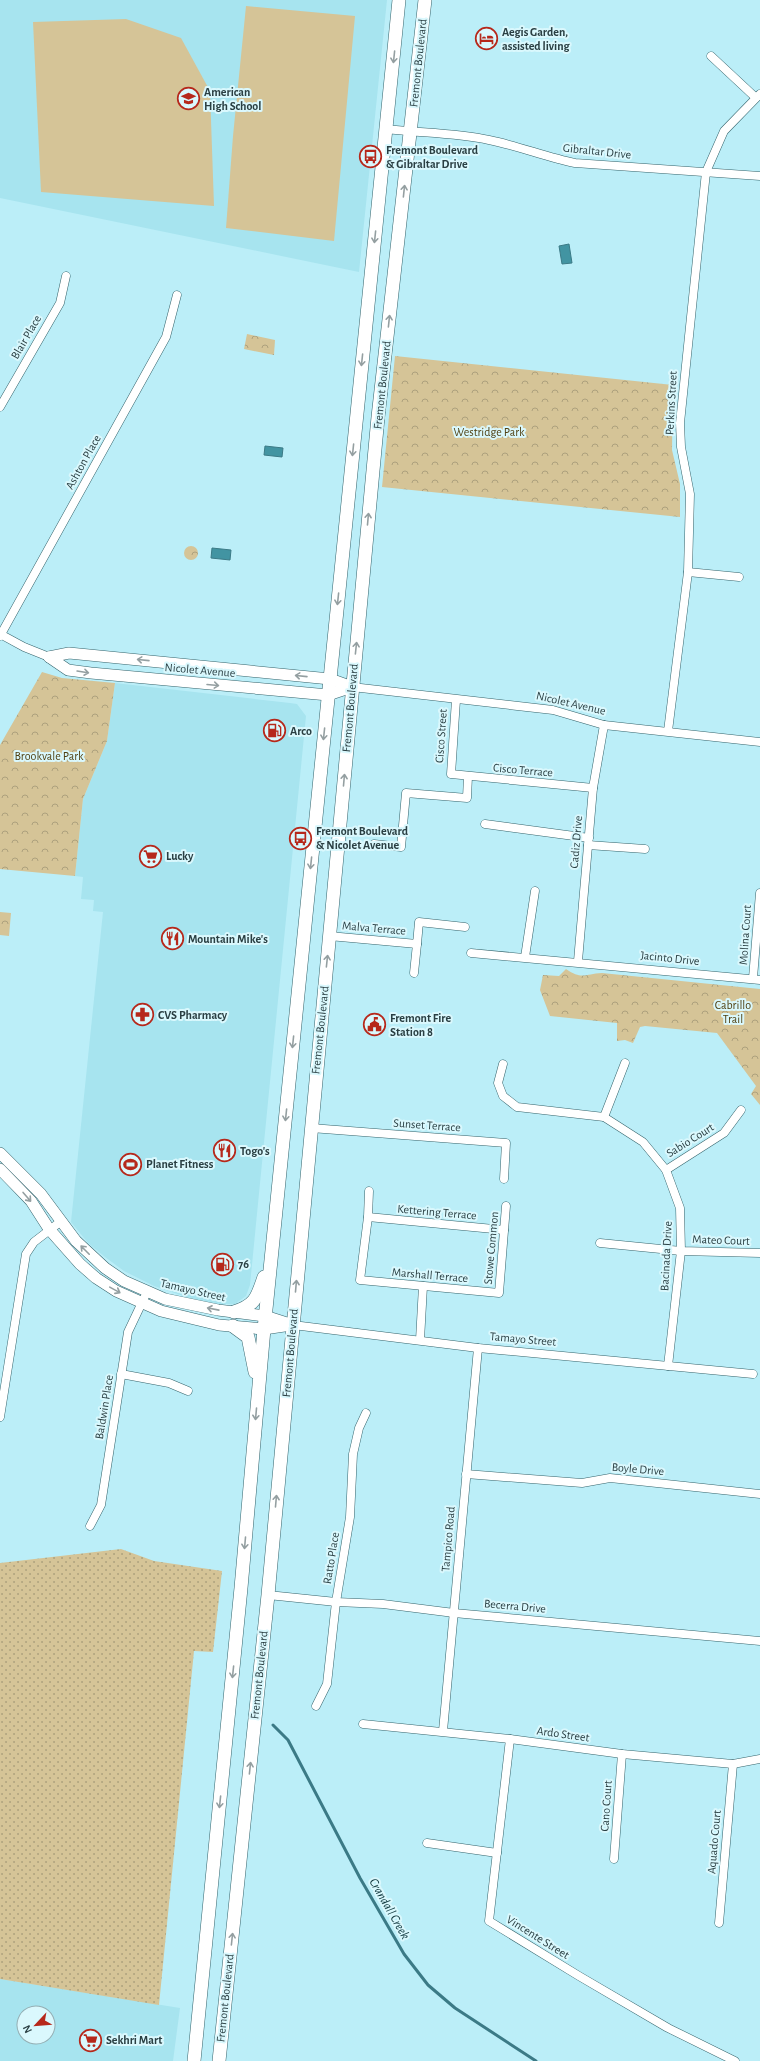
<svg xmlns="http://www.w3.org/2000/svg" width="760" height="2061" font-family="'Alegreya Sans',sans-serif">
	<defs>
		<pattern id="grass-dots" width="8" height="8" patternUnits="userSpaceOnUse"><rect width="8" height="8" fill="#d5c497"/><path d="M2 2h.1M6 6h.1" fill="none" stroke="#ada17d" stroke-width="1.8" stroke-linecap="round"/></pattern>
		<pattern id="forest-crowns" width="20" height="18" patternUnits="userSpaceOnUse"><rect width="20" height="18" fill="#d5c497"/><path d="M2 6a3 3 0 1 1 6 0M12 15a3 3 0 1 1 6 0" fill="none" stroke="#ada17d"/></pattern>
	</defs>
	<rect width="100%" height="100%" fill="#bbeef8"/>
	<g fill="#a7e4ef" fill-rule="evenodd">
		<path d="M0,0H387L359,272L0,198Z"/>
		<path d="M115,683L290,703L297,704L306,716L250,1285L246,1296L235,1304H218L189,1298L154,1286L124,1271L105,1257L88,1243L71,1222L103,912L93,911L94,900L81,899L83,877L75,876L83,799L107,741Z"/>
		<path d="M0,1979L180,2008L173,2061H0ZM24,2013H48V2037H24Z"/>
	</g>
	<path fill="url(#grass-dots)" d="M121,1549L154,1561L222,1571L213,1652L194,1651L159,2005L0,1979V1563Z"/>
	<g fill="url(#forest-crowns)">
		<path d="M247,334L275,340L274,355L244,349Z"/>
		<path d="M395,356L673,385L672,450L680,484V517L382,487Z"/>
		<circle cx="191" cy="553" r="7"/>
		<path d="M42,672L62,678L115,683L107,741L83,799L75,876L0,869V745Z"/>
		<path d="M0,912L11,913L9,936L0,935Z"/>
		<path d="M566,969C582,980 585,974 602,973L760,989V1105L751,1094L756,1086L717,1033L645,1026L640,1027L633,1043L625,1040L617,1041V1023L550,1016L540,990L543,975L559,976Z"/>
	</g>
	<g fill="#d5c497">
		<path d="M246,6L355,16L334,241L226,228L233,136Z"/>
		<path d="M126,19L181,38L210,91L214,206L41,192L33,22Z"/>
	</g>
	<g fill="#4294a2" stroke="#3b7a86">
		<path d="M569,244L572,263L562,264L559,246Z"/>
		<path d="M265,446L283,448L282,457L264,455Z"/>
		<path d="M212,548L231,550L230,560L211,558Z"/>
	</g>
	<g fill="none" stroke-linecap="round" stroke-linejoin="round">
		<path stroke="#3b7a86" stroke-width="3" d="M273,1725L288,1740L360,1878L404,1954L428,1985L455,2008L536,2061"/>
		<defs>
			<g id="street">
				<path d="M711,56L755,97"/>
				<path d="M386,129C419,133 457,133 489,140C519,146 546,157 575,163L760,176"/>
				<path d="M0,407L60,303L66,276"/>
				<path d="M688,572L739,577"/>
				<path d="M0,634L24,647L49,657"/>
				<path d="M0,636L166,337L177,295"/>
				<path d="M352,687L553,710L604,725L760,742"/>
				<path d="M456,700L451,774L593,788"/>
				<path d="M668,731L688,572L690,494L681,447L680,423L706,172L724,131L760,94"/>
				<path d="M485,824L589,838"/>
				<path d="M374,844L401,847L406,793L467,798L468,776"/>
				<path d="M588,845L645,849"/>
				<path d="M329,936L417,944L419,922L465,927"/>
				<path d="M471,953L760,980"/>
				<path d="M525,957L535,891"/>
				<path d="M578,961L593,788L604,725"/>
				<path d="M414,973L417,944"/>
				<path d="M753,978L760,893"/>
				<path d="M503,1064L498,1083L503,1096L517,1107L604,1117L643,1142L666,1170L680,1208L681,1251L668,1366"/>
				<path d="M604,1117L625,1063"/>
				<path d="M311,1128L506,1143L504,1179"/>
				<path d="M666,1170L724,1133L741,1110"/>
				<path d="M369,1191L368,1217L360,1280L499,1293L506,1206"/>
				<path d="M368,1217L504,1230"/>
				<path d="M600,1243L681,1251L760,1253"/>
				<path d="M293,1325L478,1348L753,1374"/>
				<path d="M420,1340L423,1286"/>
				<path d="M121,1374L169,1383L188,1391"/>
				<path d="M0,1417L26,1254L34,1242L60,1222"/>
				<path d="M466,1474L582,1483L610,1478L760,1494"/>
				<path d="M90,1526L101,1505L128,1332L147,1292"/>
				<path d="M268,1595L336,1602L383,1604L454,1613L760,1641"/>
				<path d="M316,1706L327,1684L336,1602L350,1517L353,1454L359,1428L366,1413"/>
				<path d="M363,1724L510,1739L622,1754L733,1764L760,1759"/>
				<path d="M443,1731L478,1348"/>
				<path d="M510,1739L489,1921L579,1976L668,2028L735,2061"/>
				<path d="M427,1843L497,1853"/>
				<path d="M614,1859L622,1754"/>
				<path d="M719,1923L733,1764"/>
			</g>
			<g id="secondary">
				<path d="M49,657L68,670L91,673L328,695L352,687"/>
				<path d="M49,657L69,653L330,679L352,687"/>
				<path d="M0,1153L41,1194L76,1241L105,1268L124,1281L165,1299L218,1310L265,1316L293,1325"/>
				<path d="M0,1169L31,1201L49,1229L80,1264L96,1278L116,1291L161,1311L219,1325L264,1329L291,1325"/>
			</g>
			<g id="primary">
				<path d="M234,1312C256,1305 257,1297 264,1277"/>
				<path d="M233,1326L248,1337L255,1372"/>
				<path d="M194,2061L241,1588L264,1329L399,0"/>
				<path d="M219,2061L268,1595L378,417L425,0"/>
			</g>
		</defs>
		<use href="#street" stroke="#35646c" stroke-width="9"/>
		<use href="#secondary" stroke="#35646c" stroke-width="12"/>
		<use href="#primary" stroke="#35646c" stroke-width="14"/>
		<use href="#street" stroke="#fff" stroke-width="8"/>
		<use href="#secondary" stroke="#fff" stroke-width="11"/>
		<use href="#primary" stroke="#fff" stroke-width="13"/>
	</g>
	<defs><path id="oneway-shaft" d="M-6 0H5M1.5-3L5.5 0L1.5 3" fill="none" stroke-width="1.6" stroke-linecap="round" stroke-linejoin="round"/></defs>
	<g stroke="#949fa1">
		<use href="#oneway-shaft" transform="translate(394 57) rotate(96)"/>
		<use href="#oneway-shaft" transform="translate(404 191) rotate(-84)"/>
		<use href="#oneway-shaft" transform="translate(375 237) rotate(96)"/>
		<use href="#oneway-shaft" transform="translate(389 321) rotate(-84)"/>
		<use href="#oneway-shaft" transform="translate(362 360) rotate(96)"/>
		<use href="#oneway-shaft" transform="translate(353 450) rotate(96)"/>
		<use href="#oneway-shaft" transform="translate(368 519) rotate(-85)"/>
		<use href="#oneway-shaft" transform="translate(338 599) rotate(96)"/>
		<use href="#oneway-shaft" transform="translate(356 648) rotate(-84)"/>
		<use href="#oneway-shaft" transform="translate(143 660) rotate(-174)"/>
		<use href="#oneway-shaft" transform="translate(83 672) rotate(9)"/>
		<use href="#oneway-shaft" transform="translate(301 676) rotate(-174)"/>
		<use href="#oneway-shaft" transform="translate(213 685) rotate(5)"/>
		<use href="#oneway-shaft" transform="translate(324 734) rotate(96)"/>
		<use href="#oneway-shaft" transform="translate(344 780) rotate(-85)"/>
		<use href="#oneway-shaft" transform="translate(311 863) rotate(96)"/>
		<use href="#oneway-shaft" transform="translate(327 961) rotate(-84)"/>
		<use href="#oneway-shaft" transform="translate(293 1042) rotate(96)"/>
		<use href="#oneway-shaft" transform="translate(286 1115) rotate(96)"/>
		<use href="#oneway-shaft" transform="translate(27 1197) rotate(49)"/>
		<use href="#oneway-shaft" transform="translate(85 1250) rotate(-135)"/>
		<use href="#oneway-shaft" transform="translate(296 1286) rotate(-85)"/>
		<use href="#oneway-shaft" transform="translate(115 1290) rotate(29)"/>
		<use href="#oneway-shaft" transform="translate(213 1309) rotate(-169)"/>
		<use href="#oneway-shaft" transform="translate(256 1414) rotate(95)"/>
		<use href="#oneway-shaft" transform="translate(276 1501) rotate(-85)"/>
		<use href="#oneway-shaft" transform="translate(245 1543) rotate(95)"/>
		<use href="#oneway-shaft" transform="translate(233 1672) rotate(96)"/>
		<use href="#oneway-shaft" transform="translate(250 1768) rotate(-84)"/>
		<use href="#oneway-shaft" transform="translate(220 1802) rotate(96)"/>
		<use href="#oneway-shaft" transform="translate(232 1939) rotate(-84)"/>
	</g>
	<defs>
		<symbol id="hotel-ring" viewBox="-11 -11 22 22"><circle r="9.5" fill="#daf8fd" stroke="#b6281b" stroke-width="1.5"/><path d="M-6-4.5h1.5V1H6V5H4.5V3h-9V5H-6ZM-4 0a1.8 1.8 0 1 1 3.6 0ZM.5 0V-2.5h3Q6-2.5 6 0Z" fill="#b6281b"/></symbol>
		<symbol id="school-ring" viewBox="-11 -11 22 22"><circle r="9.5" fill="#daf8fd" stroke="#b6281b" stroke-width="1.5"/><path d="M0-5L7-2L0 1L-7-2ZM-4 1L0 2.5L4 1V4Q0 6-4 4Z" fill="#b6281b"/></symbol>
		<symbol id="bus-ring" viewBox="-11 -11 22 22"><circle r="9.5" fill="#daf8fd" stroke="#b6281b" stroke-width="1.5"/><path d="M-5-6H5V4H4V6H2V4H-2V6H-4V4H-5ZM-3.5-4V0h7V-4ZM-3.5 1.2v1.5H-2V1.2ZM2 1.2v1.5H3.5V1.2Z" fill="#b6281b"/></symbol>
		<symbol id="fuel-ring" viewBox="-11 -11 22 22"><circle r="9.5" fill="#daf8fd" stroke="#b6281b" stroke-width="1.5"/><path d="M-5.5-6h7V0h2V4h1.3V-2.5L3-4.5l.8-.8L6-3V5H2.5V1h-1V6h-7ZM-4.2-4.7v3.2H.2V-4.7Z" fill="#b6281b"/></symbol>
		<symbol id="supermarket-ring" viewBox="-11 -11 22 22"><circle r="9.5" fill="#daf8fd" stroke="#b6281b" stroke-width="1.5"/><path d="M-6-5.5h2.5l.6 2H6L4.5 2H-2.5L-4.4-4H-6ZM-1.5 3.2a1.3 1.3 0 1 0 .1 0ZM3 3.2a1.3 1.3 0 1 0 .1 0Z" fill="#b6281b"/></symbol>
		<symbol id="restaurant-ring" viewBox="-11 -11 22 22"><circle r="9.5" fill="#daf8fd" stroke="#b6281b" stroke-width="1.5"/><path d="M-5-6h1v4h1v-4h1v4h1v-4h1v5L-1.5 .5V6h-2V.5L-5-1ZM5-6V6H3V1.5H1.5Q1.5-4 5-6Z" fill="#b6281b"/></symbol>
		<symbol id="pharmacy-ring" viewBox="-11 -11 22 22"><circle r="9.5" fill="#daf8fd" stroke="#b6281b" stroke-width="1.5"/><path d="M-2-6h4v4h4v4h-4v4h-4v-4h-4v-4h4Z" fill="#b6281b"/></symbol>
		<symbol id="civic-ring" viewBox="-11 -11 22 22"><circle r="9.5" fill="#daf8fd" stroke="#b6281b" stroke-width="1.5"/><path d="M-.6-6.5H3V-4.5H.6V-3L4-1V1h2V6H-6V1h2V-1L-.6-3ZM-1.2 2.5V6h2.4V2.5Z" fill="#b6281b"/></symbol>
		<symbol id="stadium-ring" viewBox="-11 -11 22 22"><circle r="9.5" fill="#daf8fd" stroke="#b6281b" stroke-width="1.5"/><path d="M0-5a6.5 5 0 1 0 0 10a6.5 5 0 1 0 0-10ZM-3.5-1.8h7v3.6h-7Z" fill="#b6281b"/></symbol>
	</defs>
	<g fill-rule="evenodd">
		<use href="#hotel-ring" x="474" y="26" width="25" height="25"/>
		<use href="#school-ring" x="176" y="86" width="25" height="25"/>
		<use href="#bus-ring" x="358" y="144" width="25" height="25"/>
		<use href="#fuel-ring" x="262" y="718" width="25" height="25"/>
		<use href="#bus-ring" x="288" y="826" width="25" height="25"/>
		<use href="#supermarket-ring" x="138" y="844" width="25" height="25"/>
		<use href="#restaurant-ring" x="160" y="926" width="25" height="25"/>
		<use href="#pharmacy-ring" x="130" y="1002" width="25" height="25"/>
		<use href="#civic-ring" x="362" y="1012" width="25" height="25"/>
		<use href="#restaurant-ring" x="212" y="1138" width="25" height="25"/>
		<use href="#stadium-ring" x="118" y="1152" width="25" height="25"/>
		<use href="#fuel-ring" x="210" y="1252" width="25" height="25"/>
		<use href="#supermarket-ring" x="78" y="2028" width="25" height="25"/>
	</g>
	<g text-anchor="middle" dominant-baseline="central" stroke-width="4" stroke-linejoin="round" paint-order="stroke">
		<g font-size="12" font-weight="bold" fill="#2a3f43" stroke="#daf8fd" text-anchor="start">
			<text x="502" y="32">Aegis Garden,<tspan x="502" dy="14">assisted living</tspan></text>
			<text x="204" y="92">American<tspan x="204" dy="14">High School</tspan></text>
			<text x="386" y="150">Fremont Boulevard<tspan x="386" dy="14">&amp; Gibraltar Drive</tspan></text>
			<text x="290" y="731">Arco</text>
			<text x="316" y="831">Fremont Boulevard<tspan x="316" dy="14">&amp; Nicolet Avenue</tspan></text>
			<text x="166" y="856">Lucky</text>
			<text x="188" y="939">Mountain Mike's</text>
			<text x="158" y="1015">CVS Pharmacy</text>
			<text x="390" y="1018">Fremont Fire<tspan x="390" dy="14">Station 8</tspan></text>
			<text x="240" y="1151">Togo's</text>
			<text x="146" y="1164">Planet Fitness</text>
			<text x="238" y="1264">76</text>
			<text x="106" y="2040">Sekhri Mart</text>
		</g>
		<g font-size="12" fill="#2a3f43" stroke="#daf8fd">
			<text transform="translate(418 63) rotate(-84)">Fremont Boulevard</text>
			<text transform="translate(597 151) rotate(6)">Gibraltar Drive</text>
			<text transform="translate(26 337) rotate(-60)">Blair Place</text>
			<text transform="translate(382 385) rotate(-84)">Fremont Boulevard</text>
			<text transform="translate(671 403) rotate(-87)">Perkins Street</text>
			<text transform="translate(83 462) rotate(-61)">Ashton Place</text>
			<text transform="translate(200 670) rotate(5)">Nicolet Avenue</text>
			<text transform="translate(571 703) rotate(13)">Nicolet Avenue</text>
			<text transform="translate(350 708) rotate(-85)">Fremont Boulevard</text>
			<text transform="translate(441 736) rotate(-86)">Cisco Street</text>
			<text transform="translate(523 770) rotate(5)">Cisco Terrace</text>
			<text transform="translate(576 842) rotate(-85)">Cadiz Drive</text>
			<text transform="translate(374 928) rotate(5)">Malva Terrace</text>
			<text transform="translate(745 935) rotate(-86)">Molina Court</text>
			<text transform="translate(670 958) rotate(6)">Jacinto Drive</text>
			<text transform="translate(320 1030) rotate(-84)">Fremont Boulevard</text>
			<text transform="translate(427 1125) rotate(4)">Sunset Terrace</text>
			<text transform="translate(690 1140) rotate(-32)">Sabio Court</text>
			<text transform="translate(437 1212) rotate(5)">Kettering Terrace</text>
			<text transform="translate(721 1240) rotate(2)">Mateo Court</text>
			<text transform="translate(491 1248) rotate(-85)">Stowe Common</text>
			<text transform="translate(666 1256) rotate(-87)">Bacinada Drive</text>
			<text transform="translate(430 1275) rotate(5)">Marshall Terrace</text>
			<text transform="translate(193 1290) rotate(13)">Tamayo Street</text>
			<text transform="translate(523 1339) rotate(5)">Tamayo Street</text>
			<text transform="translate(290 1353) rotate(-85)">Fremont Boulevard</text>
			<text transform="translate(104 1407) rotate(-81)">Baldwin Place</text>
			<text transform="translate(638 1469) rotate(5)">Boyle Drive</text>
			<text transform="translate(448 1539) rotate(-85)">Tampico Road</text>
			<text transform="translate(331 1558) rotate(-81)">Ratto Place</text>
			<text transform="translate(515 1606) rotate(5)">Becerra Drive</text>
			<text transform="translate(259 1675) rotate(-84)">Fremont Boulevard</text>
			<text transform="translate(563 1734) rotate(8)">Ardo Street</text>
			<text transform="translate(606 1806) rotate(-86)">Cano Court</text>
			<text transform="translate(714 1842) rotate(-85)">Aquado Court</text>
			<text transform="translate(538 1937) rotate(32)">Vincente Street</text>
			<text transform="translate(225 1998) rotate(-84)">Fremont Boulevard</text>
		</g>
		<g font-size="12" fill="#4f3f10" stroke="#daf8fd">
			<text x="489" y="432">Westridge Park</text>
			<text x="49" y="756">Brookvale Park</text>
			<text x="733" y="1005">Cabrillo<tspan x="733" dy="14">Trail</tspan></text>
		</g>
		<g font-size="13" font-style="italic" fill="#123a40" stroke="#daf8fd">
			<text transform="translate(389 1909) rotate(60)">Crandall Creek</text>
		</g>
	</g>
	<g transform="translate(36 2025) rotate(244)"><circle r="19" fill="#daf8fd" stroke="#94aeb3"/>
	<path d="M0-3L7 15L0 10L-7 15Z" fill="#b6281b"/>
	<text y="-6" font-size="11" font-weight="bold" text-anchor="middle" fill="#2a3f43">N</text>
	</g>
</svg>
